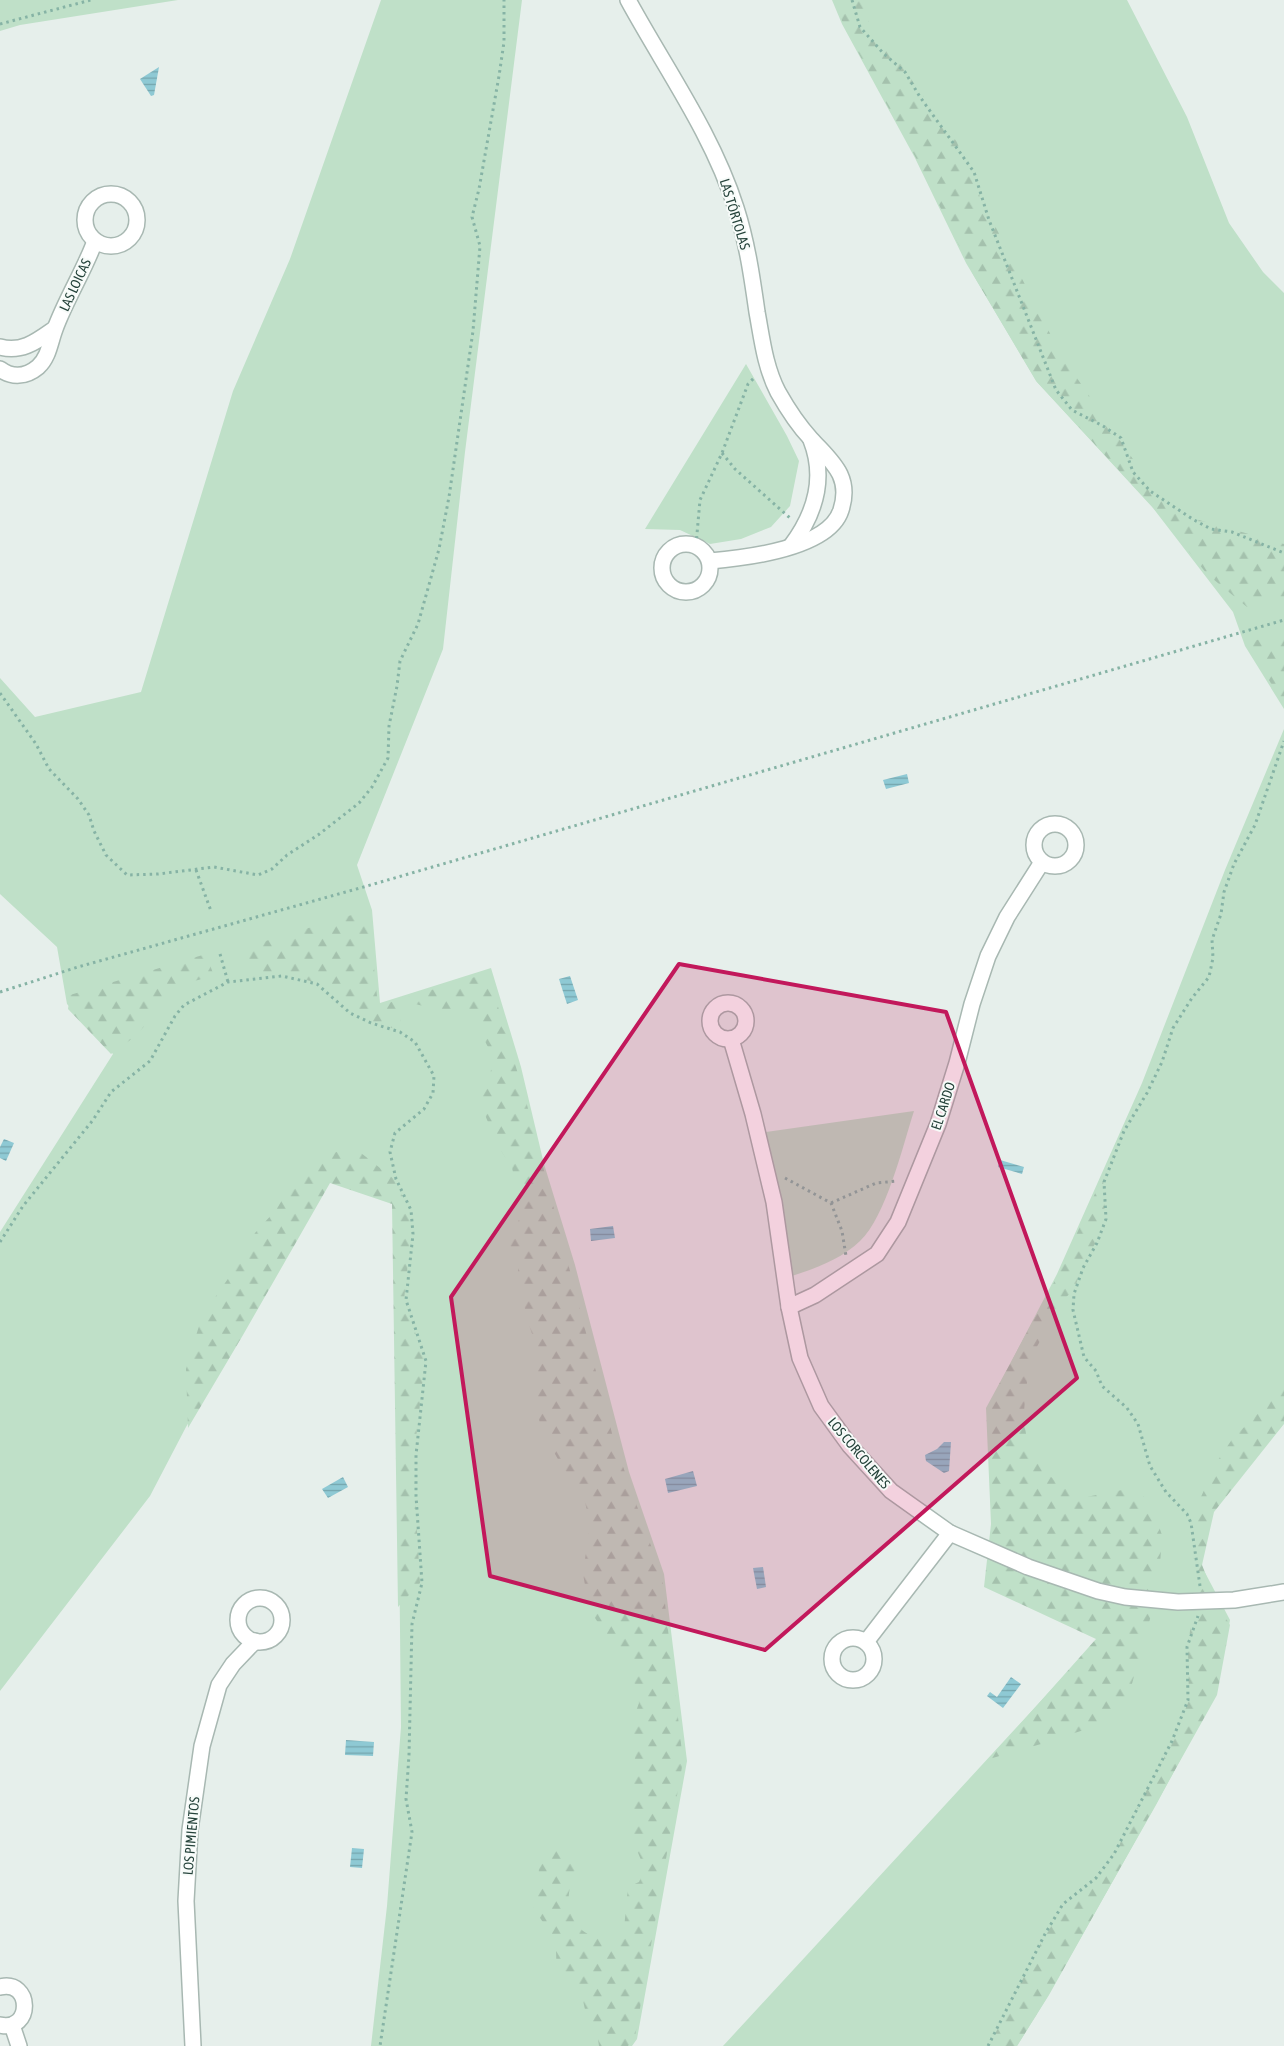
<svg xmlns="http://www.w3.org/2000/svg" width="1284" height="2046" font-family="'Asap Condensed',sans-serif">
	<defs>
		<pattern id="forest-firs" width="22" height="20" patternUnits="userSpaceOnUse" patternTransform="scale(1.25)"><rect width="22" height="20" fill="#bfe0c8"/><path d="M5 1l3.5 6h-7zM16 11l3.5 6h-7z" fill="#a4c1ad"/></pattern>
		<pattern id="water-rules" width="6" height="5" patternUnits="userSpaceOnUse" patternTransform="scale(1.25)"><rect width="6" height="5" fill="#8ec9d4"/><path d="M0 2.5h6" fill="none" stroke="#74a5ad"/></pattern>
	</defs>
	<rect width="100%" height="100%" fill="#e6efeb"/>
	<g fill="#bfe0c8">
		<path d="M0,0H178L20,25L0,31Z"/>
		<path d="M381,0H522L465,452L443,649L357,865L372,910L380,1003L491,968L521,1067L544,1164L575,1265L629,1472L664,1574L687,1761L637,2039L632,2046H371L387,1906L401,1727L398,1435L393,1201L330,1180L186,1427L150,1496L0,1691V1232L113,1054L67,1004L57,947L0,894V678L35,717L141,692L233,391L290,259Z"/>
		<path d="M832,0H1127L1187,117L1229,223L1263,272L1284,293V709L1245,646L1233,612L1153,508L1037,382L966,263L915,158L842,24Z"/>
		<path d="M746,364L787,436L799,461L790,506L771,527L741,539L710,544L680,530L645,529Z"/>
		<path d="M1284,729V1423L1213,1511L1201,1565L1230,1620L1216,1693L1156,1805L1046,1999L1017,2046H723L1098,1639L993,1528L987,1408L1057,1274L1142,1083L1225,870Z"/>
		<path d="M914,1111C903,1145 886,1217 860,1241C840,1260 814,1269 789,1277L766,1132Z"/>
	</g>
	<g fill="url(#forest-firs)">
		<path d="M833,0H869L861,13L894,49L913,82L957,142L970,177L1061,355L1146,478L1167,497L1199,520L1284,544V597L1247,607L1207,574L1151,505L1036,381L974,276L916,158L846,30Z"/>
		<path d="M1284,632V705L1247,643Z"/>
		<path d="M368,910L378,1006L488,973L526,1101L614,1441L662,1577L683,1761L635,2037L628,2046H599L596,2026L586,2014L580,1987L556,1972C556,1963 557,1953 555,1944C552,1932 539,1918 533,1907C534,1899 536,1891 538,1883C541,1864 533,1858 555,1848L576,1866C574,1875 570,1884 569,1893C565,1926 595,1951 624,1929L628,1887L639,1882L646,1866L641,1860L629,1831L633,1786L632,1771L636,1753L630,1728L639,1703L629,1660L603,1630L593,1615L588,1601L583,1574L590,1523L584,1498L559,1461L542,1431L537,1412L534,1397L539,1354L528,1322L518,1280V1263L510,1245L515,1227L521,1216L519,1195L512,1168L497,1144L483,1110V1095L492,1067L489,1049L475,1022L456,1010L436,1009L415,1004L403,1007L399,1030L372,1022L351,1012L318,983L283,974L250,977L247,966L236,950Z"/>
		<path d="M206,954L214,976C202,979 187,982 177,989C162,998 156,1010 146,1024C137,1036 124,1045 111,1054L68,1009L70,995Z"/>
		<path d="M340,1151L361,1153L394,1179L410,1211L411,1234L404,1300L425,1361L414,1455L415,1496L420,1583L398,1607L392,1204L330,1183L243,1335L188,1428L186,1369L202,1316L232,1273L255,1233L274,1212L289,1189L321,1156Z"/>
		<path d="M1103,1176L1105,1219L1096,1242L1081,1268L1074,1291C1059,1300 1051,1320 1044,1334C1039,1343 1033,1353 1030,1362C1028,1372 1027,1382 1026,1392C1018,1444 1036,1473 1081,1498L1132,1488L1150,1501L1162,1535L1160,1565L1150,1619L1128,1698L1096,1726L1041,1744L989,1759L1096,1639L984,1587L991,1524L986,1408L1058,1275Z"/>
		<path d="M1284,1388V1424L1214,1512L1202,1565L1214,1595H1194L1192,1523L1194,1512L1218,1460L1233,1438Z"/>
		<path d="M1194,1599L1220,1609L1230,1625L1217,1695L1049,1995L1017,2046H989L1045,1935L1064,1905L1097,1878L1115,1855L1131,1819L1173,1741L1189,1700L1188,1647Z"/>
	</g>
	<g fill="url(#water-rules)">
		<path d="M159,67L154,95L151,96L140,79Z"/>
		<path d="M907,774L909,783L886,789L883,780Z"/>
		<path d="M570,976L578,1000L567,1004L559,979Z"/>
		<path d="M4,1139L14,1143L6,1161L0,1158V1147Z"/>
		<path d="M1000,1160L1024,1167L1022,1174L998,1167Z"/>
		<path d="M613,1226L615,1238L591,1241L590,1229Z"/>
		<path d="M944,1442H951L949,1471L944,1473L926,1461L925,1455L937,1449Z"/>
		<path d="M693,1471L697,1486L668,1493L665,1479Z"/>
		<path d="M343,1477L348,1487L328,1498L322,1489Z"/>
		<path d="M763,1567L766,1587L757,1589L753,1568Z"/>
		<path d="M1011,1677L1021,1684L1003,1708L987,1696L990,1692L997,1697Z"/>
		<path d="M346,1740L374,1742L373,1756L345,1755Z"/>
		<path d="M352,1848L364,1849L362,1868L350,1867Z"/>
	</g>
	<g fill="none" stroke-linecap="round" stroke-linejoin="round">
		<defs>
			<g id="minor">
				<path d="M628,0C665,68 712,133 736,208C747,242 752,277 757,312C762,339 765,367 778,392C787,408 798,425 811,439C831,461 852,476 841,510C829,549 745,558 710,561"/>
				<circle cx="111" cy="220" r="26"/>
				<path d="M0,347C22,353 37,341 54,329"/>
				<path d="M0,369C12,378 26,377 38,367C49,357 50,342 55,329C66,299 84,271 95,241"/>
				<circle cx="686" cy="568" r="24"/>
				<path d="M791,546C815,514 826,478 811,440"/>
				<circle cx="1055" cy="845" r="21"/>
				<circle cx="728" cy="1021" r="18"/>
				<path d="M731,1039L753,1114L774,1202L789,1307L800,1358L821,1406L850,1446L891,1491L950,1533L1028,1567L1098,1591L1125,1597L1178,1602L1234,1600L1284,1592"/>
				<path d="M789,1307L815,1295L877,1254L898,1222L938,1124L957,1063L972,1004L988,956L1007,917L1042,862"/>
				<circle cx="260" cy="1620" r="22"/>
				<circle cx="853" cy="1659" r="21"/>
				<path d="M866,1642L950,1533"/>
				<path d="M0,1987C32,1979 33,2032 0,2025"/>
				<path d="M12,2025L19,2046"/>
				<path d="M193,2046L186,1901L190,1830L202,1746L219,1685L233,1664L255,1641"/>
			</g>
		</defs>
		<use href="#minor" stroke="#a8b8b2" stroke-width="18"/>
		<g stroke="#86b3a5" stroke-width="3" stroke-dasharray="2.5 4" stroke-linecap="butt">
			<path d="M852,0L860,27L883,53L905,72L920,97L974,172L989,220L1056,390L1072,410L1103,426L1121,438L1133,472L1150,491L1194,520L1211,529L1232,532L1284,553"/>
			<path d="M0,24L91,0"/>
			<path d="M722,453L735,469L790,518"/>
			<path d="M696,545L700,500L722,453L748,384L754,378"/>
			<path d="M0,693L36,744L49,769L78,799L89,815L94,831L106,855L127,875L158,874L214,867L258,875L272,869L287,855L318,835L359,803L372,787L388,758L389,726L397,686L400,661L418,624L439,549L449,497L473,331L480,246L472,217L479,189L499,76L504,42V0"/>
			<path d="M196,870L211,911"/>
			<path d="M220,954L228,982"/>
			<path d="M0,992L78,967L367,886L1284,620"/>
			<path d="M785,1178L831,1203L842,1231L846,1256"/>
			<path d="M831,1203L876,1183L897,1181"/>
			<path d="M0,1242L23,1206L93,1120L111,1092L150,1061L175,1016L184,1005L228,982L282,976L317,984L350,1013L371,1023L400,1032L415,1042L434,1076L433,1093L424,1109L395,1133L390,1152L396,1179L411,1210L413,1234L406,1300L426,1361L416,1455V1496L422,1583L412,1624L409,1755L406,1799L412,1832L380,2046"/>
			<path d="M1200,1586L1191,1523L1187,1514L1166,1492L1150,1466L1138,1424L1127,1408L1102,1386L1096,1371L1084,1357L1073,1310L1074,1294L1083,1268L1097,1243L1106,1219L1104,1182L1124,1131L1147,1093L1162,1062L1173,1028L1192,998L1209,977L1213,958L1212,940L1221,914L1224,892L1234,864L1255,825L1284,741"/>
			<path d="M988,2046L1045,1934L1063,1904L1096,1878L1114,1854L1172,1741L1188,1700L1187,1647L1198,1616"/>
		</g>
		<use href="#minor" stroke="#fff" stroke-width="15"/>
	</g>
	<path fill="#c2185b" fill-opacity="0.2" stroke="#c2185b" stroke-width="4" stroke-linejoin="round" d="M679,964L946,1012L1077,1378L765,1650L490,1576L451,1297Z"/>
	<g text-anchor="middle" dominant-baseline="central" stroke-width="4" stroke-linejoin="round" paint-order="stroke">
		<g font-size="14" fill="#24423a" stroke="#f7fbf9">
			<text transform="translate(735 214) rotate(73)">LAS TÓRTOLAS</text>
			<text transform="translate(75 285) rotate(-65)">LAS LOICAS</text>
			<text transform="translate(943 1106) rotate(-72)">EL CARDO</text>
			<text transform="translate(859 1453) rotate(50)">LOS CORCOLENES</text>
			<text transform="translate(191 1836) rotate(-85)">LOS PIMIENTOS</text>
		</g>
	</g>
</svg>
